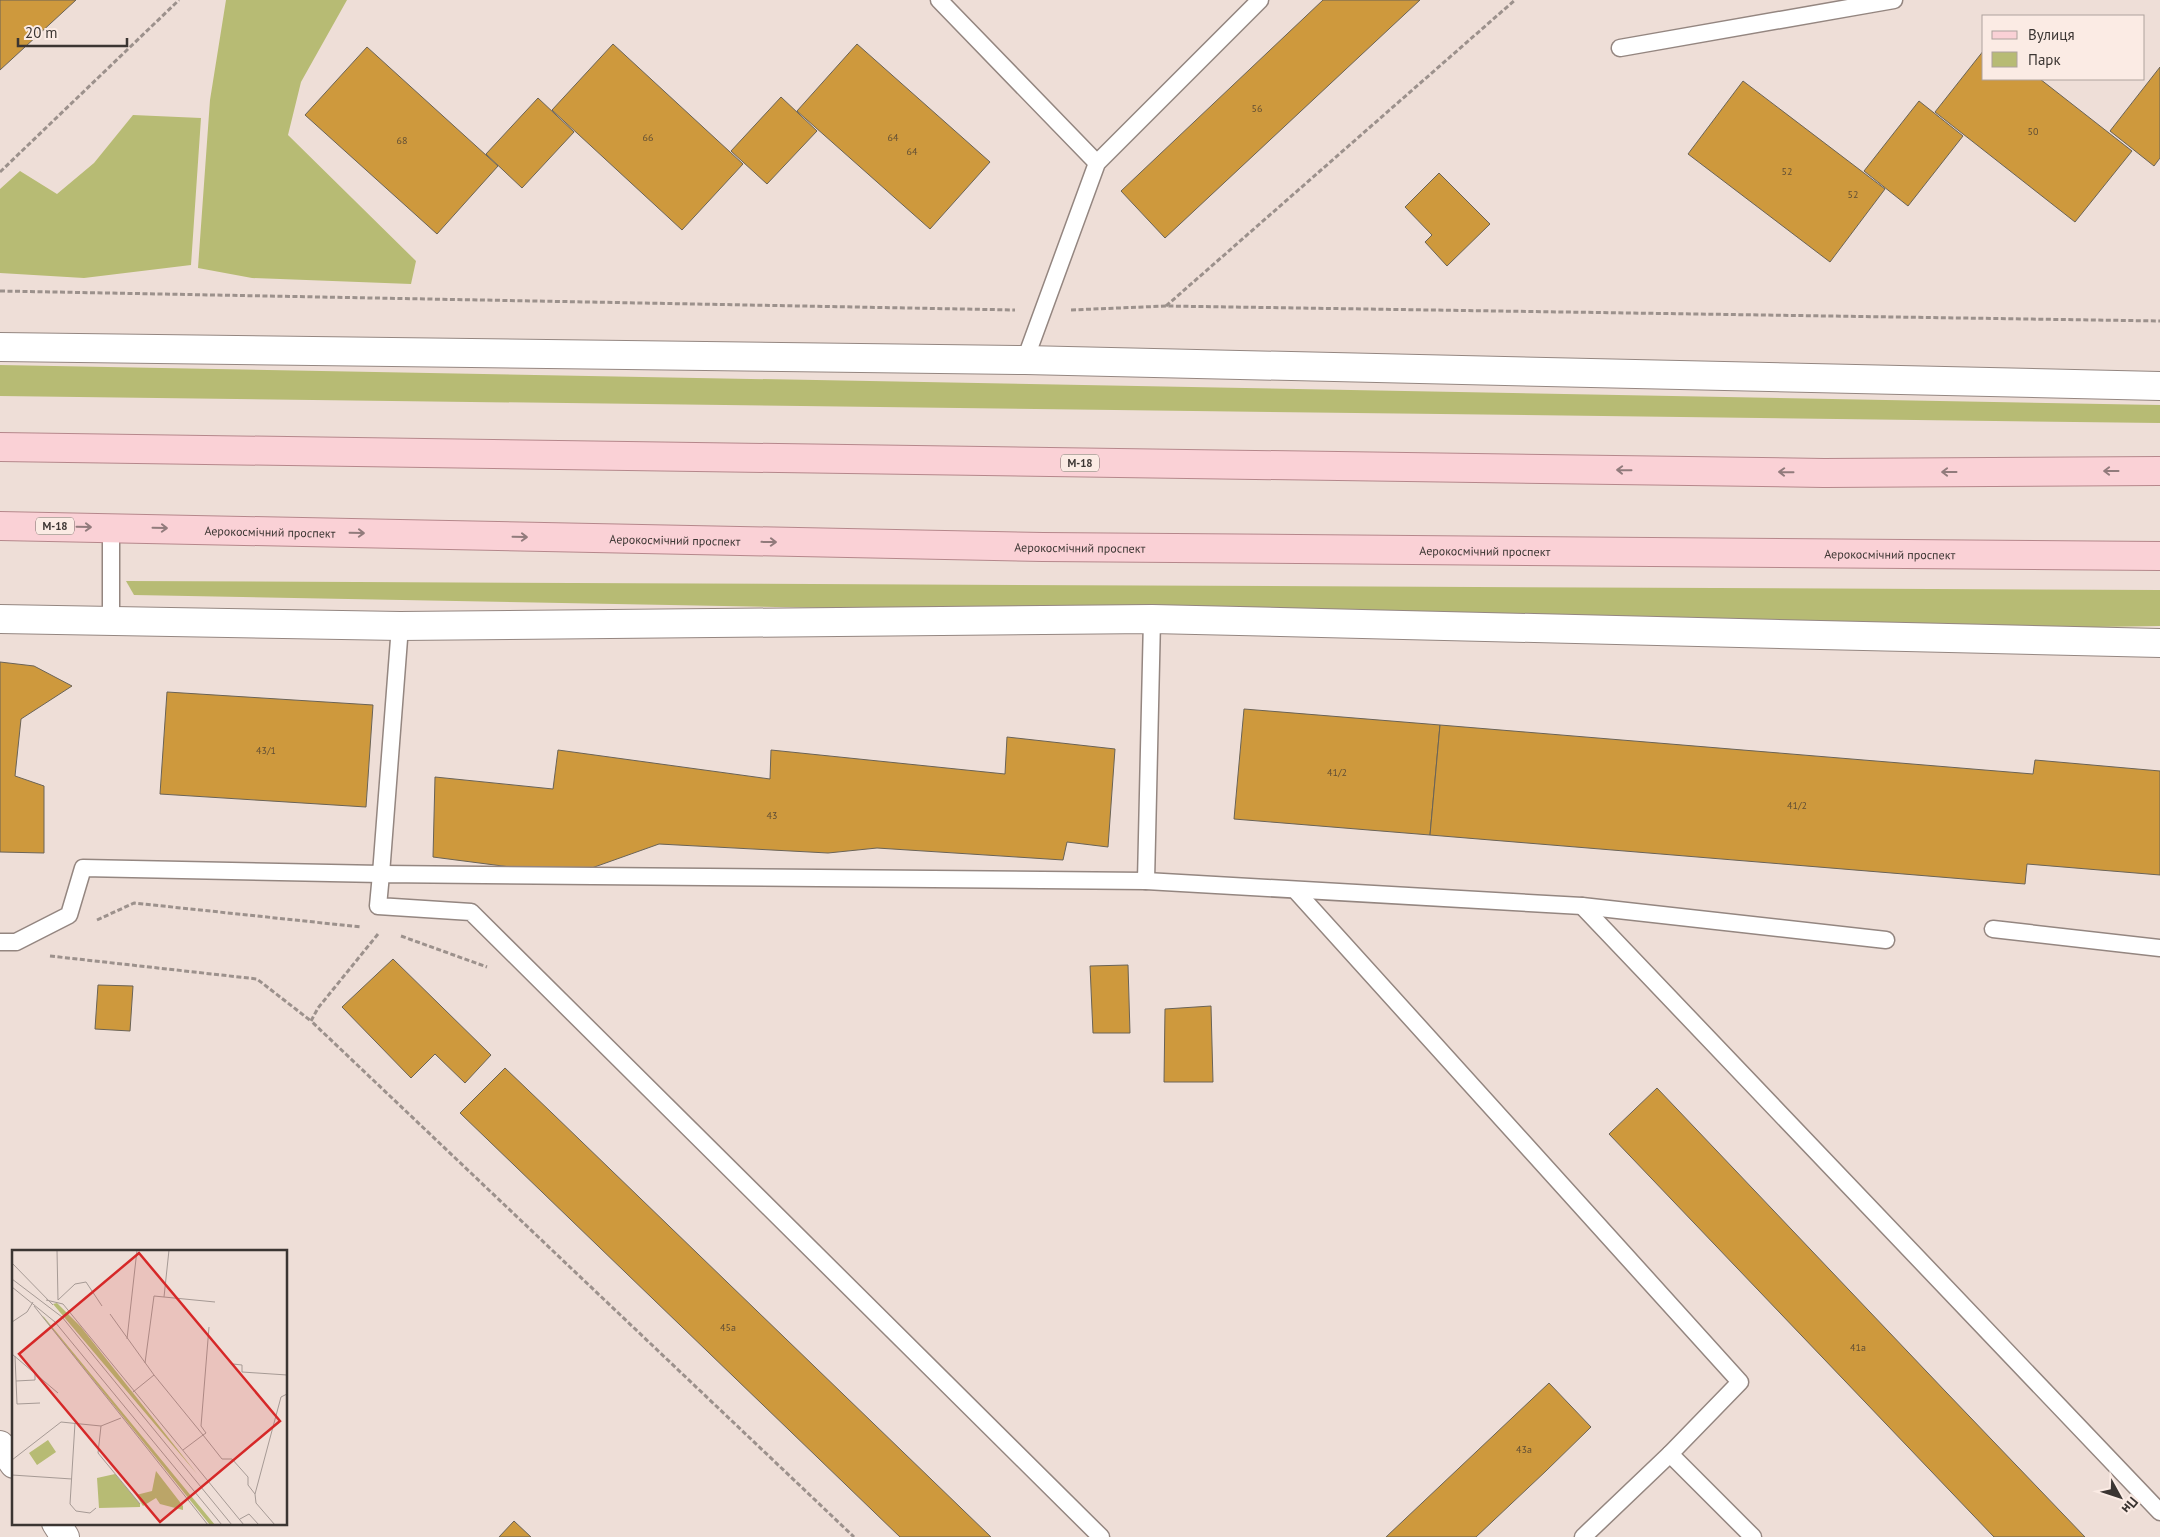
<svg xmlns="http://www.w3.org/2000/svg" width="2160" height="1537" font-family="'PT Sans',sans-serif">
	<rect width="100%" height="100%" fill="#eeded7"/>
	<g fill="#b7bb74">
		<path d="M226,0H347L301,82L288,135L416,261L411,284L252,278L198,268L210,100Z"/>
		<path d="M133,115L201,118L191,265L84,278L0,273V189L20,171L57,194L94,163Z"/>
		<path d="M0,365L2160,405V423L0,396Z"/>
		<path d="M126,581L2160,590V626L1970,629L134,595Z"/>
	</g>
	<g fill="#ce993d" stroke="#6a6357">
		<path d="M0,0H76L0,70Z"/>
		<path d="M1323,0H1420L1165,238L1121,191Z"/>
		<path d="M613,44L743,164L682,230L552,110Z"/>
		<path d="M857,44L990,162L930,229L797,111Z"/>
		<path d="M367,47L498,166L437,234L305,115Z"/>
		<path d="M1984,50V79H2040L2132,151L2075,222L1935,112Z"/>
		<path d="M2160,67V158L2154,166L2110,131Z"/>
		<path d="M1743,81L1885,189L1830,262L1688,154Z"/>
		<path d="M781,97L817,131L767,184L731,151Z"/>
		<path d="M538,98L574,132L522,188L486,154Z"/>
		<path d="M1919,101L1963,136L1908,206L1864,171Z"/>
		<path d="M1439,173L1490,224L1447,266L1425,242L1432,235L1405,207Z"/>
		<path d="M0,662L34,666L72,686L21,719L15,776L44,786V853L0,852Z"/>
		<path d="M167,692L373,705L366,807L160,794Z"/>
		<path d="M1244,709L1440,725L1430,835L1234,819Z"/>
		<path d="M1440,725L2033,774L2035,760L2160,771V875L2027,864L2025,884L1430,835Z"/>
		<path d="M1007,737L1115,749L1108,847L1067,842L1063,860L877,848L828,853L659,844L572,875L433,857L435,777L553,789L558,750L770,779L771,750L1005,774Z"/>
		<path d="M393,959L491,1055L465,1083L435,1054L411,1078L342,1007Z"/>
		<path d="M1128,965L1130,1033H1093L1090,966Z"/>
		<path d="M98,985L133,986L130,1031L95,1029Z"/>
		<path d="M1211,1006L1213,1082H1164L1165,1009Z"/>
		<path d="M505,1068L552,1113L991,1537H900L460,1113Z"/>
		<path d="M1657,1088L1946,1392L2085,1537H1994L1609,1134Z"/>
		<path d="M1549,1383L1591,1427L1546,1471L1476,1537H1386Z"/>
		<path d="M514,1521L531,1537H499Z"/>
	</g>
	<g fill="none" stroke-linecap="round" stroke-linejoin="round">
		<defs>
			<g id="service">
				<path d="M939,0L1097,163"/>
				<path d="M1620,48L1894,0"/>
				<path d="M1025,360L1097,163L1260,0"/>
				<path d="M111,620V527"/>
				<path d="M1146,881L1582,906L1886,940"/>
				<path d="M1295,890L1740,1382L1670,1454L1753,1537"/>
				<path d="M1582,906L2160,1512"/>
				<path d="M1993,929L2160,948"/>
				<path d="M0,942H16L69,915L83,868L381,874L400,626"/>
				<path d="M1101,1537L471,912L378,906L381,874L1146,881L1152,619"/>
				<path d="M1583,1537L1670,1454"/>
			</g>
			<g id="minor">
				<path d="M0,347L1025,360L2160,386"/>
				<path d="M0,619L400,626L1152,619L2160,643"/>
				<path d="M0,1445L14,1464"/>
				<path d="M56,1523L65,1537"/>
			</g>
			<g id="primary">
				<path d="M0,447L1824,473L2160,471"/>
				<path id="s1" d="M0,526L1043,547L2160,556"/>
			</g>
		</defs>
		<use href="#service" stroke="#948680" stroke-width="19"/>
		<use href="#minor" stroke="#948680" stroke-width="30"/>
		<use href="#primary" stroke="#b5878b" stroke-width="30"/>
		<g stroke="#9c918c" stroke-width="3" stroke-dasharray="5 2.5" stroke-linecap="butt">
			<path d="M0,172L179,0"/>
			<path d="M0,291L1015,310"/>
			<path d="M1166,306L1515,0"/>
			<path d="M1071,310L1166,306L2160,321"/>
			<path d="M97,920L134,903L361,927"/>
			<path d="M378,934L318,1008L311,1021L854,1537"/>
			<path d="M401,936L487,967"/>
			<path d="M50,956L257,979L311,1021"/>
		</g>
		<use href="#service" stroke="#fff" stroke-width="16"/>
		<use href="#minor" stroke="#fff" stroke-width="28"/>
		<use href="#primary" stroke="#fad1d6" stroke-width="28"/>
	</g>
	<defs><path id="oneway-shaft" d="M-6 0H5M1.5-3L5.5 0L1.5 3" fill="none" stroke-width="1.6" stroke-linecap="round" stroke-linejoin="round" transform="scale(1.25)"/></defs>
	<g stroke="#917b7c">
		<use href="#oneway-shaft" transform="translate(1624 470) rotate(-179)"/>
		<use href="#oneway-shaft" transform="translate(2111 471) rotate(180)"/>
		<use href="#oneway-shaft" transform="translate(1786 472) rotate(-179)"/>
		<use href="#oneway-shaft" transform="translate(1949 472) rotate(180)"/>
		<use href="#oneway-shaft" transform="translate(84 527) rotate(1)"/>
		<use href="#oneway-shaft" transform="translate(160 528) rotate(1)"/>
		<use href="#oneway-shaft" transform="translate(357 533) rotate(1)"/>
		<use href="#oneway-shaft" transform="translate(520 537) rotate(1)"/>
		<use href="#oneway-shaft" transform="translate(769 542) rotate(1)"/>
	</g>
	<g text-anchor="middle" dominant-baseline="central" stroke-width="5" stroke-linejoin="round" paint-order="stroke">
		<g font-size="10" fill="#604e35">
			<text x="1257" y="108">56</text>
			<text x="2033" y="131">50</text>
			<text x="648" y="137">66</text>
			<text x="893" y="137">64</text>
			<text x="402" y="140">68</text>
			<text x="912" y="151">64</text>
			<text x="1787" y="171">52</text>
			<text x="1853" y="194">52</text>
			<text x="266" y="750">43/1</text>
			<text x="1337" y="772">41/2</text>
			<text x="1797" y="805">41/2</text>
			<text x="772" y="815">43</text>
			<text x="728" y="1327">45а</text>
			<text x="1858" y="1347">41а</text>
			<text x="1524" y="1449">43а</text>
		</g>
		<g fill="#fbebe4" stroke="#756c67" stroke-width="1">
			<rect x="1061" y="454.5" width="38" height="17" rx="4"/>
			<rect x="36" y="517.5" width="38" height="17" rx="4"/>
		</g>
		<g font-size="11" font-weight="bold" fill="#3b3532">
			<text x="1080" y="463">М-18</text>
			<text x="55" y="526">М-18</text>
		</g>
		<g font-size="12" fill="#3b3532" stroke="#fbebe4">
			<text stroke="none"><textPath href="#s1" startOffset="270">Аерокосмічний проспект</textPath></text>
			<text stroke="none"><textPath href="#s1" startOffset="675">Аерокосмічний проспект</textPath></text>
			<text stroke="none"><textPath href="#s1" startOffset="1080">Аерокосмічний проспект</textPath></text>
			<text stroke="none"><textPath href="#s1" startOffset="1485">Аерокосмічний проспект</textPath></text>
			<text stroke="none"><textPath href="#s1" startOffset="1890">Аерокосмічний проспект</textPath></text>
		</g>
	</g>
	<g transform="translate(12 1250)">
		<rect width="275" height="275" fill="#eeded7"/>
		<path d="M45,53L69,77L185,224L41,54ZM29,65L32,67L203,275H198ZM36,190L44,202L25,215L17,203ZM144,221L171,256V260L148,254L144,248L131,256L124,245L140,241ZM103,224L128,254V257L87,258L85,228Z" fill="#b7bb74"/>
		<path fill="none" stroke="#a69a95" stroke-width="1" d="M45,0L46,50M0,13L41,55M0,29L50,67L220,275M0,37L43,72L210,275M152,47L203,52M34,50L51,54L232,275M46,50L63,34L74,32L90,56M22,56L196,275M98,64L142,125M0,72L15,62L21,52M115,89L125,0M0,104L46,143M3,106L5,154L28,153M133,113L142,46L152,47L157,0M221,114L230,115V122L275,125M4,131L23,130V123M121,142L142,125L191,185L194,183L189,176L197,77M63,173L58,254L64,261L78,263L84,258M89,176L86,203L128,254M171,200L191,185L210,209H220L236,227V235L243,244M0,210L49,172L89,176L109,168M0,225L60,229M228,269L237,264L247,275M263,275L244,253L243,244L269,147L275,144"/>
		<path fill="#d62828" fill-opacity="0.15" stroke="#d62828" stroke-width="2.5" d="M127,3L268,171L148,272L7,104Z"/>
		<rect width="275" height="275" fill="none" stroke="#3b3532" stroke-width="2.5"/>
	</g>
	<rect x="1982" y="15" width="162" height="65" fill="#fbebe4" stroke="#aea29d"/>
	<rect x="1992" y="31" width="25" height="8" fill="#fad1d6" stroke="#aea29d"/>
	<text x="2028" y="40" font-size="15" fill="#3b3532">Вулиця</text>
	<rect x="1992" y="52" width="25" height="15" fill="#b7bb74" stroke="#aea29d"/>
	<text x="2028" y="65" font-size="15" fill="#3b3532">Парк</text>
	<g transform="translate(2120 1497) rotate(130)" stroke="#fbebe4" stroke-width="4" paint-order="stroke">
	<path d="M0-4L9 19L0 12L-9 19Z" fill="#3b3532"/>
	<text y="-8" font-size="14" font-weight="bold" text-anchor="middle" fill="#3b3532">Пн</text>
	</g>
	<path d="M18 38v8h109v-8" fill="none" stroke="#3b3532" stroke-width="2.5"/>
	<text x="25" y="38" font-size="15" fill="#3b3532" stroke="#fbebe4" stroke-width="4" paint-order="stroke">20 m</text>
</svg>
